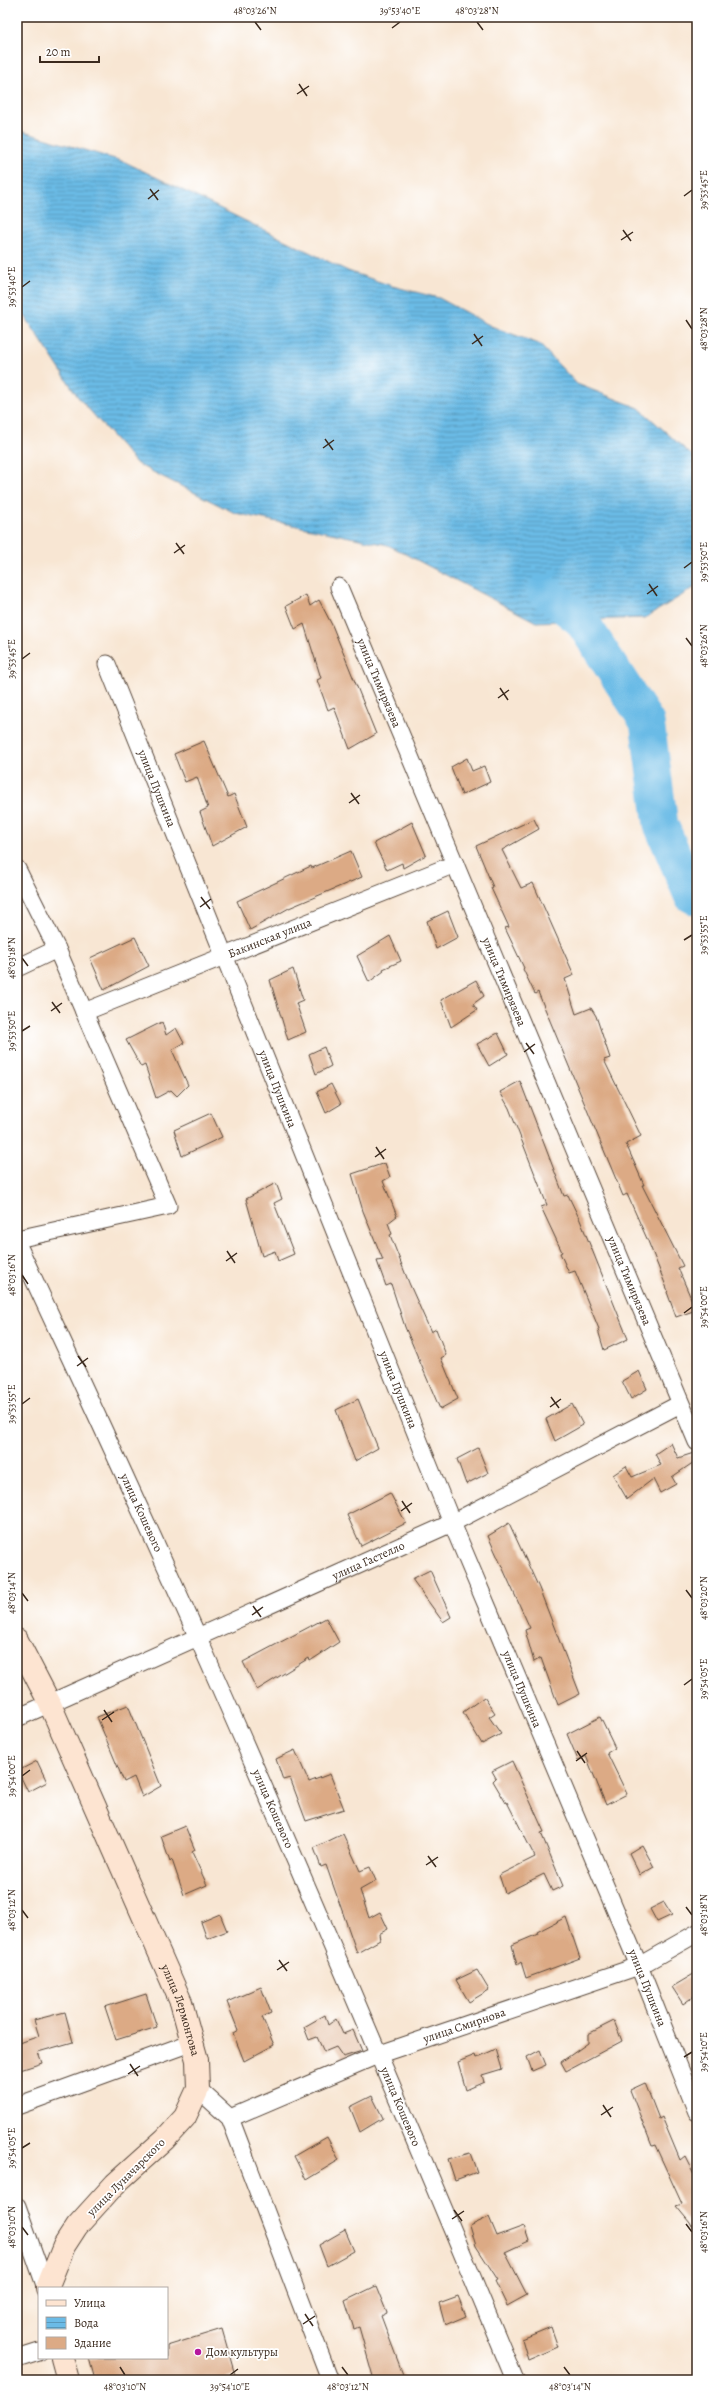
<svg xmlns="http://www.w3.org/2000/svg" width="714" height="2397" font-family="Alegreya,serif">
	<defs>
		<pattern id="water-rules" width="6" height="5" patternUnits="userSpaceOnUse"><rect width="6" height="5" fill="#6bbbe6"/><path d="M0 2.5h6" fill="none" stroke="#5998ba"/></pattern>
	</defs>
	<rect width="100%" height="100%" fill="#fff"/>
	<filter id="ink" filterUnits="userSpaceOnUse"><feTurbulence type="fractalNoise" baseFrequency=".025" numOctaves="2"/><feDisplacementMap in="SourceGraphic" scale="8" xChannelSelector="R" yChannelSelector="G"/><feConvolveMatrix kernelMatrix="1 2 1 2 8 2 1 2 1" color-interpolation-filters="sRGB"/></filter>
	<filter id="wash" filterUnits="userSpaceOnUse"><feTurbulence type="fractalNoise" baseFrequency=".012" numOctaves="4" result="noise"/><feDisplacementMap in="SourceGraphic" scale="16" xChannelSelector="R" yChannelSelector="G"/><feGaussianBlur stdDeviation="0.9" result="paint"/><feColorMatrix in="noise" values="0 0 0 0 0 0 0 0 0 0 0 0 0 0 0 0 0 1.4 0 .05"/><feComposite in="paint" operator="in"/></filter>
	<g filter="url(#wash)">
		<rect width="100%" height="100%" fill="#f8e6d3"/>
		<path fill="url(#water-rules)" stroke="#537282" d="M17,130L125,162L348,271L392,286L439,298L491,326L539,344L577,384L639,408L697,460V586L645,618L536,622L388,545L235,513L137,464L78,397L17,304Z"/>
		<g fill="none" stroke-linecap="round" stroke-linejoin="round">
			<path stroke="#6bbbe6" stroke-width="35" d="M544,591L581,620L647,722L661,825L691,895L697,898"/>
		</g>
		<g id="blocks">
			<g fill="#dcaa85">
				<path d="M306,595L310,606L319,600L332,625L376,734L350,749L334,707L328,710L317,680L321,678L304,624L295,629L286,606Z"/>
				<path d="M204,741L228,797L234,794L247,827L212,846L200,812L208,808L197,777L185,782L174,754Z"/>
				<path d="M467,758L472,771L484,766L490,782L462,795L451,767Z"/>
				<path d="M534,819L539,829L502,850L521,888L533,883L574,975L565,979L576,1014L591,1008L596,1016L610,1058L604,1060L641,1136L626,1144L644,1185H642L683,1266L678,1268L696,1310L676,1317L667,1292L668,1291L648,1241L627,1194L623,1196L538,992L535,994L523,969L524,968L505,928L509,927L491,888L493,887L476,846Z"/>
				<path d="M412,822L426,855L403,868L402,863L387,870L374,843Z"/>
				<path d="M351,851L362,877L289,908L250,930L237,901L311,866L312,868Z"/>
				<path d="M448,911L458,937L436,949L427,921Z"/>
				<path d="M390,936L401,961L383,969L384,971L369,982L357,956Z"/>
				<path d="M135,937L149,966L104,990L90,958Z"/>
				<path d="M293,969L303,1000L296,1003L306,1032L288,1040L270,980Z"/>
				<path d="M476,980L484,996L473,1004L477,1010L451,1027L441,1000Z"/>
				<path d="M162,1022L166,1035L176,1028L184,1043L172,1050L188,1085L177,1096L171,1090L156,1098L145,1065L141,1067L126,1040Z"/>
				<path d="M498,1033L508,1054L489,1066L477,1044Z"/>
				<path d="M324,1047L331,1066L316,1074L309,1054Z"/>
				<path d="M520,1081L564,1196L568,1195L580,1220L628,1339L604,1350L598,1330L599,1329L575,1271L569,1273L560,1253L562,1252L541,1207L547,1205L509,1108L500,1092Z"/>
				<path d="M331,1084L341,1104L326,1113L317,1092Z"/>
				<path d="M211,1113L222,1137L182,1156L174,1130Z"/>
				<path d="M385,1163L390,1177L383,1181L397,1216L388,1223L392,1234L390,1235L409,1283L431,1332L436,1329L446,1355L441,1358L458,1399L440,1409L405,1327L391,1284L386,1286L377,1261L383,1260L363,1211L352,1174Z"/>
				<path d="M276,1183L282,1199L274,1203L294,1254L278,1261L275,1251L262,1256L246,1199Z"/>
				<path d="M639,1371L647,1389L631,1399L622,1381Z"/>
				<path d="M358,1399L378,1448L355,1461L336,1410Z"/>
				<path d="M572,1404L583,1425L555,1441L546,1419Z"/>
				<path d="M671,1443L678,1458L697,1452V1460L672,1477L676,1484L660,1493L653,1479L627,1499L613,1475L626,1466L632,1477L661,1465L655,1454Z"/>
				<path d="M478,1448L488,1473L466,1484L457,1459Z"/>
				<path d="M390,1493L406,1523L361,1546L347,1515Z"/>
				<path d="M509,1523L539,1588L580,1694L558,1705L541,1658L534,1662L525,1630L530,1628L488,1536Z"/>
				<path d="M430,1570L451,1617L443,1622L412,1579Z"/>
				<path d="M326,1618L339,1642L310,1661L309,1658L257,1690L243,1662Z"/>
				<path d="M484,1697L495,1713L489,1717L501,1734L482,1744L463,1712Z"/>
				<path d="M128,1705L161,1786L142,1797L134,1777L124,1782L97,1717Z"/>
				<path d="M600,1717L615,1748L607,1753L627,1794L606,1805L586,1756L578,1760L567,1734Z"/>
				<path d="M295,1750L309,1782L330,1774L344,1809L306,1821L290,1778L283,1780L276,1759Z"/>
				<path d="M37,1761L47,1782L28,1792L18,1771Z"/>
				<path d="M512,1761L544,1832L541,1833L563,1886L552,1891L544,1874L505,1893L499,1875L535,1857L507,1802L506,1803L493,1781L496,1778L492,1771Z"/>
				<path d="M185,1826L195,1850L192,1852L207,1885L184,1895L172,1860L170,1862L161,1836Z"/>
				<path d="M343,1834L360,1871L370,1867L376,1881L360,1890L369,1918L380,1912L388,1929L379,1934L380,1940L357,1953L326,1865L321,1867L314,1848Z"/>
				<path d="M642,1845L654,1867L640,1875L629,1853Z"/>
				<path d="M664,1902L672,1915L657,1922L650,1909Z"/>
				<path d="M220,1914L227,1931L207,1939L201,1922Z"/>
				<path d="M566,1917L580,1958L526,1978L521,1962L517,1965L512,1945L538,1934L537,1932Z"/>
				<path d="M477,1970L489,1990L469,2002L456,1980Z"/>
				<path d="M697,1972V1994L683,2004L672,1987Z"/>
				<path d="M261,1987L271,2013L262,2017L274,2045L244,2061L233,2033L238,2030L227,2002Z"/>
				<path d="M146,1994L157,2027L116,2040L105,2007Z"/>
				<path d="M65,2012L73,2042L38,2052L42,2063L17,2071V2044L39,2036L34,2020Z"/>
				<path d="M325,2015L328,2025L336,2019L343,2034L353,2030L362,2051L343,2057L336,2047L324,2052L317,2037L309,2040L304,2027Z"/>
				<path d="M614,2021L622,2041L566,2071L561,2062L588,2043V2034Z"/>
				<path d="M496,2049L502,2069L482,2075L484,2082L466,2090L458,2062L475,2055L476,2058Z"/>
				<path d="M540,2050L546,2065L532,2071L527,2057Z"/>
				<path d="M645,2083L659,2119L662,2117L680,2160L685,2156L697,2180V2237L690,2223L676,2206L682,2204L655,2145L652,2146L630,2090Z"/>
				<path d="M372,2096L383,2118L360,2132L350,2107Z"/>
				<path d="M327,2137L339,2160L306,2180L294,2156Z"/>
				<path d="M470,2153L477,2172L455,2180L448,2159Z"/>
				<path d="M489,2217L497,2236L524,2226L529,2241L505,2252L527,2295L507,2306L495,2281L498,2280L476,2246L470,2226Z"/>
				<path d="M345,2230L354,2251L327,2266L319,2245Z"/>
				<path d="M376,2286L387,2313L381,2316L405,2380H374L359,2327L354,2329L345,2301Z"/>
				<path d="M458,2296L466,2316L445,2325L439,2303Z"/>
				<path d="M551,2327L558,2347L528,2360L522,2339Z"/>
				<path d="M222,2329L235,2375L218,2380H95L89,2358H167V2346Z"/>
			</g>
		</g>
	</g>
	<g filter="url(#ink)">
		<use href="#blocks" fill-opacity="0" stroke="#574639" stroke-width="1"/>
		<g fill="none" stroke-linecap="round" stroke-linejoin="round">
			<defs>
				<g id="street">
					<path id="s1" d="M339,587L697,1442"/>
					<path id="s2" d="M107,664L452,1523L639,1966L697,2112"/>
					<path d="M17,869L57,949L168,1206L17,1239"/>
					<path d="M17,968L57,949"/>
					<path id="s3" d="M84,1012L455,864"/>
					<path id="s4" d="M17,1243C78,1375 140,1507 199,1640C308,1885 412,2132 515,2380"/>
					<path id="s5" d="M17,1718L452,1523L680,1404"/>
					<path d="M198,2089L230,2118L330,2380"/>
					<path d="M17,2106L193,2042"/>
					<path id="s6" d="M230,2118L380,2054L639,1966L697,1933"/>
					<path d="M17,2206L46,2288"/>
					<path d="M17,2359L39,2352"/>
				</g>
				<g id="secondary">
					<path id="s7" d="M17,1640L49,1702L181,2002L197,2060L198,2089L185,2117L165,2139L115,2184L77,2226L64,2246L47,2288"/>
					<path d="M62,2358L68,2380"/>
				</g>
			</defs>
			<use href="#street" stroke="#574639" stroke-width="19"/>
			<use href="#secondary" stroke="#574639" stroke-width="24"/>
			<use href="#street" stroke="#fff" stroke-width="17"/>
			<use href="#secondary" stroke="#fde4d1" stroke-width="22"/>
		</g>
	</g>
	<path fill="none" stroke="#3b2a1e" stroke-width="1.5" d="M255,22L261,30M477,22L483,30M392,28L400,22M299,84L307,96M297,94L309,86M150,189L158,200M684,196L692,190M148,199L159,190M623,230L631,241M621,240L633,232M22,287L30,281M686,320L692,329M474,334L482,346M472,344L483,336M325,439L333,450M323,448L334,440M176,543L184,554M174,553L185,545M684,568L692,562M649,584L657,596M647,594L658,586M686,638L692,646M22,659L30,653M500,688L508,700M498,698L509,690M351,793L359,804M349,803L360,795M201,897L210,909M200,907L211,899M684,940L692,935M22,958L28,966M52,1002L60,1013M51,1011L62,1003M22,1031L30,1026M526,1043L534,1054M524,1052L535,1044M376,1147L384,1159M375,1157L386,1149M227,1251L235,1263M226,1261L237,1253M22,1275L28,1284M684,1313L692,1307M78,1356L86,1367M77,1366L88,1358M551,1397L559,1408M22,1404L30,1398M550,1407L561,1399M402,1501L410,1513M401,1511L412,1503M686,1590L692,1598M22,1593L28,1601M253,1606L261,1617M252,1615L263,1607M684,1685L692,1679M104,1710L112,1722M102,1720L114,1712M577,1751L585,1763M576,1761L587,1753M22,1776L30,1770M428,1856L436,1867M426,1865L438,1857M686,1907L692,1915M22,1910L28,1918M279,1960L287,1971M277,1970L289,1962M684,2057L692,2052M130,2064L138,2076M128,2074L140,2066M603,2105L611,2117M601,2115L613,2107M22,2148L30,2143M454,2210L462,2221M452,2219L464,2211M686,2224L692,2232M22,2227L28,2235M305,2314L313,2326M303,2324L315,2316M120,2367L125,2375M342,2367L348,2375M564,2367L570,2375M230,2375L238,2369"/>
	<circle fill="#b5179e" stroke="#fff" stroke-width="1.5" cx="198" cy="2352" r="4"/>
	<g text-anchor="middle" dominant-baseline="central" stroke-width="3.5" stroke-linejoin="round" paint-order="stroke">
		<g font-size="12" fill="#3b2a1e" stroke="#fff">
			<text stroke="none"><textPath href="#s1" startOffset="104">улица Тимирязева</textPath></text>
			<text stroke="none"><textPath href="#s2" startOffset="134">улица Пушкина</textPath></text>
			<text stroke="none"><textPath href="#s3" startOffset="200">Бакинская улица</textPath></text>
			<text stroke="none"><textPath href="#s1" startOffset="428">улица Тимирязева</textPath></text>
			<text stroke="none"><textPath href="#s2" startOffset="458">улица Пушкина</textPath></text>
			<text stroke="none"><textPath href="#s1" startOffset="752">улица Тимирязева</textPath></text>
			<text stroke="none"><textPath href="#s2" startOffset="782">улица Пушкина</textPath></text>
			<text stroke="none"><textPath href="#s4" startOffset="297">улица Кошевого</textPath></text>
			<text stroke="none"><textPath href="#s5" startOffset="385">улица Гастелло</textPath></text>
			<text stroke="none"><textPath href="#s2" startOffset="1106">улица Пушкина</textPath></text>
			<text stroke="none"><textPath href="#s4" startOffset="621">улица Кошевого</textPath></text>
			<text stroke="none"><textPath href="#s2" startOffset="1430">улица Пушкина</textPath></text>
			<text stroke="none"><textPath href="#s7" startOffset="405">улица Лермонтова</textPath></text>
			<text stroke="none"><textPath href="#s6" startOffset="252">улица Смирнова</textPath></text>
			<text stroke="none"><textPath href="#s4" startOffset="945">улица Кошевого</textPath></text>
			<text transform="translate(126 2177) rotate(-45)">улица Луначарского</text>
		</g>
		<g font-size="12" fill="#3b2a1e" stroke="#fff" text-anchor="start">
			<text x="206" y="2352">Дом культуры</text>
		</g>
	</g>
	<rect width="714" height="2397" fill="none" stroke="#fff" stroke-width="44"/>
	<rect x="38" y="2287" width="130" height="72" fill="#ffffff" stroke="#b1aaa5"/>
	<rect x="46" y="2300" width="20" height="6" fill="#fde4d1" stroke="#b1aaa5"/>
	<text x="74" y="2307" font-size="12" fill="#3b2a1e">Улица</text>
	<rect x="46" y="2317" width="20" height="12" fill="url(#water-rules)" stroke="#b1aaa5"/>
	<text x="74" y="2327" font-size="12" fill="#3b2a1e">Вода</text>
	<rect x="46" y="2337" width="20" height="12" fill="#dcaa85" stroke="#b1aaa5"/>
	<text x="74" y="2347" font-size="12" fill="#3b2a1e">Здание</text>
	<path d="M40 56v6h59v-6" fill="none" stroke="#3b2a1e" stroke-width="2"/>
	<text x="46" y="56" font-size="12" fill="#3b2a1e" stroke="#ffffff" stroke-width="3" paint-order="stroke">20 m</text>
	<rect x="22" y="22" width="670" height="2353" fill="none" stroke="#3b2a1e" stroke-width="1.5"/>
	<g font-size="10" text-anchor="middle" fill="#3b2a1e">
		<text x="255" y="14">48°03'26"N</text>
		<text x="400" y="14">39°53'40"E</text>
		<text x="477" y="14">48°03'28"N</text>
		<text transform="translate(703 190) rotate(-90)" y="4">39°53'45"E</text>
		<text transform="translate(11 287) rotate(-90)" y="4">39°53'40"E</text>
		<text transform="translate(703 329) rotate(-90)" y="4">48°03'28"N</text>
		<text transform="translate(703 562) rotate(-90)" y="4">39°53'50"E</text>
		<text transform="translate(703 646) rotate(-90)" y="4">48°03'26"N</text>
		<text transform="translate(11 659) rotate(-90)" y="4">39°53'45"E</text>
		<text transform="translate(703 935) rotate(-90)" y="4">39°53'55"E</text>
		<text transform="translate(11 958) rotate(-90)" y="4">48°03'18"N</text>
		<text transform="translate(11 1031) rotate(-90)" y="4">39°53'50"E</text>
		<text transform="translate(11 1275) rotate(-90)" y="4">48°03'16"N</text>
		<text transform="translate(703 1307) rotate(-90)" y="4">39°54'00"E</text>
		<text transform="translate(11 1404) rotate(-90)" y="4">39°53'55"E</text>
		<text transform="translate(11 1593) rotate(-90)" y="4">48°03'14"N</text>
		<text transform="translate(703 1598) rotate(-90)" y="4">48°03'20"N</text>
		<text transform="translate(703 1679) rotate(-90)" y="4">39°54'05"E</text>
		<text transform="translate(11 1776) rotate(-90)" y="4">39°54'00"E</text>
		<text transform="translate(11 1910) rotate(-90)" y="4">48°03'12"N</text>
		<text transform="translate(703 1915) rotate(-90)" y="4">48°03'18"N</text>
		<text transform="translate(703 2052) rotate(-90)" y="4">39°54'10"E</text>
		<text transform="translate(11 2148) rotate(-90)" y="4">39°54'05"E</text>
		<text transform="translate(11 2227) rotate(-90)" y="4">48°03'10"N</text>
		<text transform="translate(703 2232) rotate(-90)" y="4">48°03'16"N</text>
		<text x="125" y="2390">48°03'10"N</text>
		<text x="230" y="2390">39°54'10"E</text>
		<text x="348" y="2390">48°03'12"N</text>
		<text x="570" y="2390">48°03'14"N</text>
	</g>
</svg>
